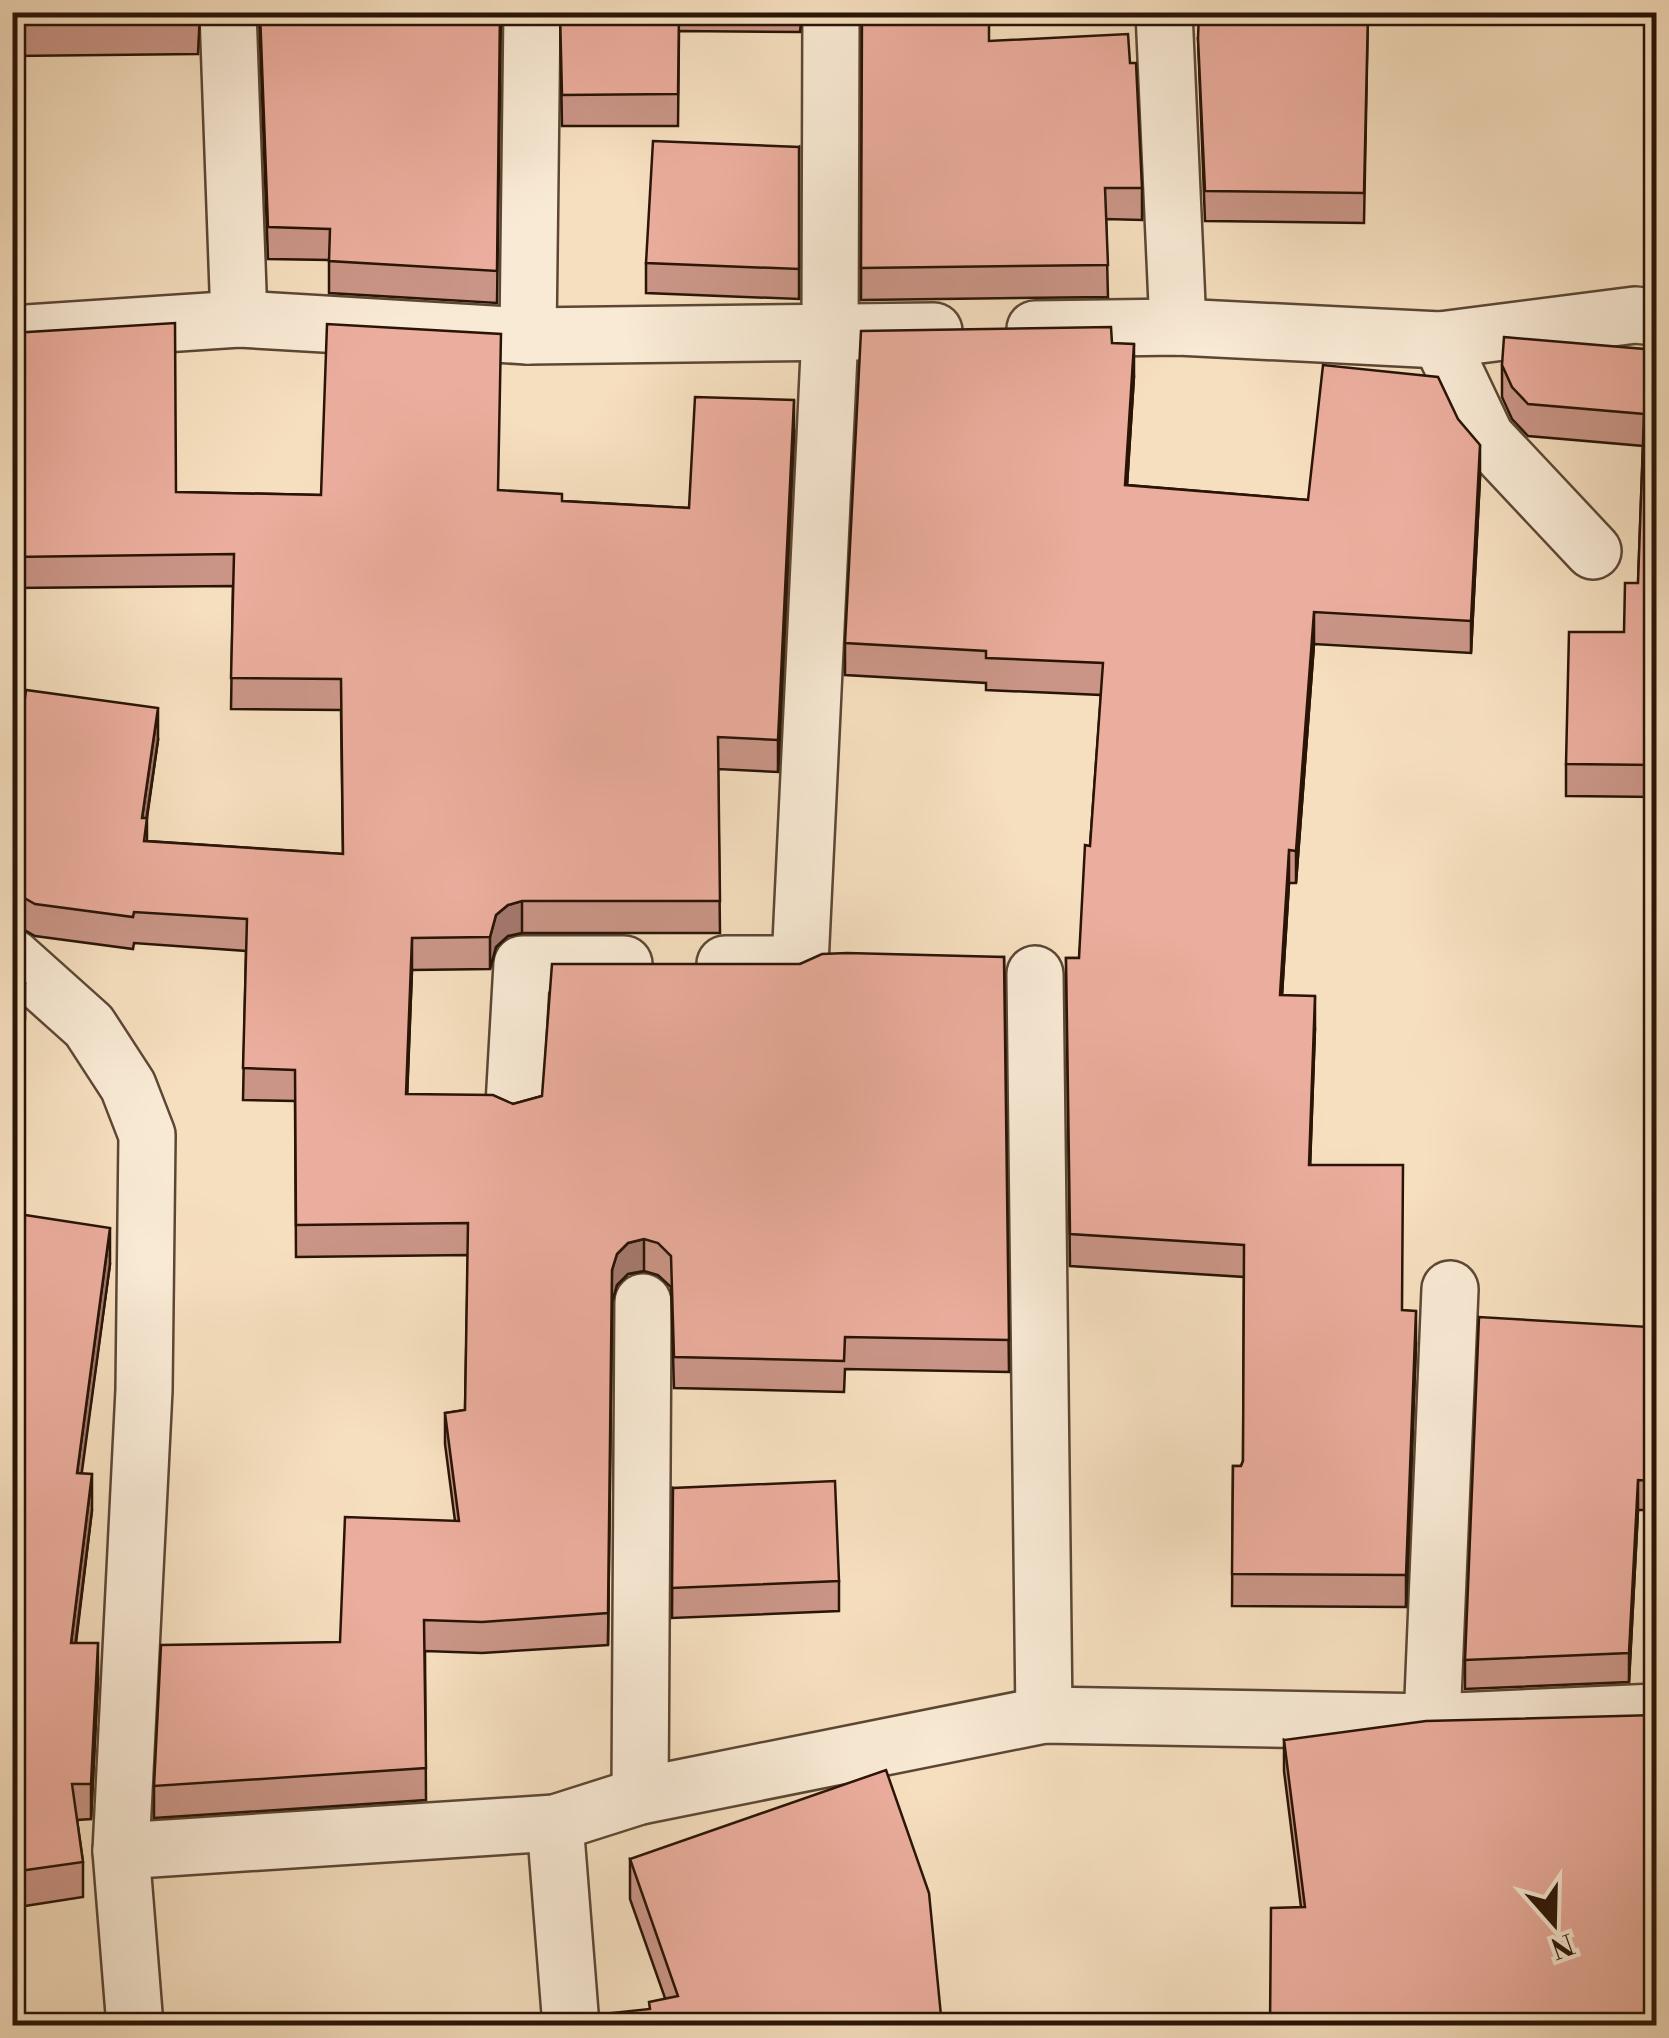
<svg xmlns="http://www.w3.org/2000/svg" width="1669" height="2038" font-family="'Libre Bodoni',serif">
	<rect width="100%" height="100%" fill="#f6dfbf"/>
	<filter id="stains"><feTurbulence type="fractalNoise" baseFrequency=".002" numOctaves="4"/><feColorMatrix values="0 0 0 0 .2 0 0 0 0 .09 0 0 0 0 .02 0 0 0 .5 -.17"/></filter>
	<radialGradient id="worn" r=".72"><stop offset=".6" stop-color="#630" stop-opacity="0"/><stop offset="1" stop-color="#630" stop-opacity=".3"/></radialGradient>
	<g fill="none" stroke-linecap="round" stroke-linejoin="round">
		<defs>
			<g id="minor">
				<path d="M228,12L239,319"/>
				<path d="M1164,12L1178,327"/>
				<path d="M1035,329L1178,327L1440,340L1635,315L1656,317"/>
				<path d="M12,334L239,319L528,336L934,331"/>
				<path d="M528,336L532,12"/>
				<path d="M1440,340L1486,437L1593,551"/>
				<path d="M12,957L89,1026L128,1086L147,1135L144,1390L121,1851"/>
				<path d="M725,964H800L830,333L831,12"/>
				<path d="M1035,974L1044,1715"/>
				<path d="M514,1105L522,964H624"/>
				<path d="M1432,1722L1450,1289"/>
				<path d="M640,1796L643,1302"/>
				<path d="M555,1823L571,2026"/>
				<path d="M135,2026L121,1851L555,1823L640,1796L1044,1715L1432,1722L1656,1712"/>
			</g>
		</defs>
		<use href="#minor" stroke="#5c4734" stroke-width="60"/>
		<use href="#minor" stroke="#f9ead5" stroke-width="55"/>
	</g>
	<g fill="#ca9587" stroke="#291406" stroke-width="2.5">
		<path d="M12,12H200L198,54L12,56Z"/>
		<path d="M259,12H501L497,303L329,293V260L268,259Z"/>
		<path d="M560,12H802L800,32L679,31L678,126H562Z"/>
		<path d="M862,12L989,41L1142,188V220L1106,219L1108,297L861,300Z"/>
		<path d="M1368,12L1364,223L1205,221L1198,38Z"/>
		<path d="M1656,101V173L1652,172V140Z"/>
		<path d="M799,147V299L646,293V263Z"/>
		<path d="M12,333L176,492L321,495L499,490L562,501L689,508L794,432L778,772L718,769L720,933H522L508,936L496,947L490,969L412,970L407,1094L513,1104L542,1096L800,964L1004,957L1009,1372L845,1369L844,1392L674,1388L671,1287L658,1275L644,1271L628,1274L617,1285L612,1302L608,1645L482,1653L425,1651L426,1800L154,1818V1786L340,1642L455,1521L445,1444V1413L465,1410L468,1255L296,1257L295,1101L243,1100L246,951L134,943L133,949L35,936L19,927H12V859L19,817H13V785L158,740L147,818V841L343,854L341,710L231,709L233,586L12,588Z"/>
		<path d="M1112,343L1134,376L1127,485L1308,500L1480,477L1471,653L1314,644L1296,883H1289L1282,995L1315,1028L1310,1165L1402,1310L1416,1343L1406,1607L1232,1606L1233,1466H1241L1243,1461L1244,1277L1070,1266L1066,958H1079L1090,846L1101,695L986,690V683L845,675V643Z"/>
		<path d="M1656,350V797L1566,796V764L1624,632L1638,583L1643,446L1528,436L1512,419L1502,397V365Z"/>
		<path d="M12,1213L110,1264L81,1473L92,1510L76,1643L98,1678L91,1819L77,1820L83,1862V1897L12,1908Z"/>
		<path d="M1656,1254V1510H1638L1629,1682L1465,1689V1660L1648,1327Z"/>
		<path d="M673,1488L839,1581V1611L672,1618Z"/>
		<path d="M1284,1740L1656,2026L1301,1907L1284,1771Z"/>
		<path d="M630,1859L942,2026L649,2009L665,1998L630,1899Z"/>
	</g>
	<g fill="#a4796e" stroke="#291406" stroke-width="2.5">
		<path d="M1134,344V376L1125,517V485Z"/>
		<path d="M794,400V432L778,772V740Z"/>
		<path d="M1480,445V477L1471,653V621Z"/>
		<path d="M1314,612V644L1296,883V851Z"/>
		<path d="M158,708V740L142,849V818Z"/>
		<path d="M1289,850V883L1280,1027V995Z"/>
		<path d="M522,901V933L508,936L496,947L490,969V937L496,915L508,905Z"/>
		<path d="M412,938V970L406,1126V1094Z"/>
		<path d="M25,983V1019L12,1090V1054Z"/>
		<path d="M1315,996V1028L1309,1197V1165Z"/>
		<path d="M110,1228V1264L77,1508V1473Z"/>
		<path d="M644,1239V1271L628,1274L617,1285L612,1302L608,1645L612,1270L617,1254L628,1243Z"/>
		<path d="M1416,1311V1343L1406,1607V1575Z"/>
		<path d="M92,1474V1510L71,1679V1643Z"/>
		<path d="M1638,1480V1510L1629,1682V1653Z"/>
		<path d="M98,1643V1678L91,1819V1784Z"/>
	</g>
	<g fill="#ebad9d" stroke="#291406" stroke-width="2.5">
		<path d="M12,12H199L198,22L12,25Z"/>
		<path d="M260,12H500L497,271L329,261L330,229L268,227Z"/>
		<path d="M560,12H679L678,94L562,95Z"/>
		<path d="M862,12H989V41L1128,34L1130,63H1136L1142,188H1105L1108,265L861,268Z"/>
		<path d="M1199,12H1368L1364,193L1205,191L1198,38Z"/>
		<path d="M1656,101V141L1652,140Z"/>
		<path d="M653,141L799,147V269L646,263Z"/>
		<path d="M175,323L176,492L321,495L327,324L501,334L498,490L562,494V501L689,508L695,397L794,400L778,740L718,737L720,901H522L508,905L496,915L490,937L412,938L406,1094L493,1095L513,1104L542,1096L552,964H800L822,954L847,953L1004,957L1009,1340L845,1337L844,1361L674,1357L671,1256L658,1243L644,1239L628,1243L617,1254L612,1270L608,1613L482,1622L424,1620L426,1768L154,1786L161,1645L340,1642L345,1517L459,1521L445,1413L465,1410L468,1223L296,1225L295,1070L243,1068L247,919L134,912L133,917L35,904L19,895H12V859L23,786L13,785L26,690L158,708L142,818H147L144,841L343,854L341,679L231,678L234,554L12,557V333Z"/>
		<path d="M1111,327L1112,343L1134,344L1125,485L1308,500L1323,365L1438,377L1458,419L1480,445L1471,621L1314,612L1296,851L1289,850L1280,995L1315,996L1309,1165H1403L1402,1310L1416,1311L1406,1575L1232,1574L1233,1466H1241L1243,1461L1244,1245L1070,1234L1066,958H1079L1085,845L1090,846L1103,663L986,658V651L845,643L861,331Z"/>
		<path d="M1504,337L1656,350V765L1566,764L1569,632H1624L1625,583H1638L1644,414L1528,404L1512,387L1502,365Z"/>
		<path d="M12,981L25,983L12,1054Z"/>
		<path d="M12,1213L110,1228L77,1473L92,1474L71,1643H98L91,1784H72L83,1862L12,1872Z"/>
		<path d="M1649,1254H1656V1481L1638,1480L1629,1653L1465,1660L1479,1317L1648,1327Z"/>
		<path d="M835,1481L839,1581L672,1588L673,1488Z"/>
		<path d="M1656,1715V2026H1270L1271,1908L1305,1907L1284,1740L1426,1721Z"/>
		<path d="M886,1770L929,1893L942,2026H490L650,2009L649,2002L678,1996L630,1859Z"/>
	</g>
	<rect width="1669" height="2038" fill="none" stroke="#f6dfbf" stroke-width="50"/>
	<rect x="15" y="15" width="1639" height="2008" fill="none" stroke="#291406" stroke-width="5"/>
	<rect x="25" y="25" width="1619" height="1988" fill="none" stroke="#291406" stroke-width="2.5"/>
	<g transform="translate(1554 1923) rotate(160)" stroke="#f9ead5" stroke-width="8" paint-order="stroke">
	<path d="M0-8L18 38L0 25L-18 38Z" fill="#291406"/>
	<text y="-15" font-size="28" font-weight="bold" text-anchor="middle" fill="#291406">N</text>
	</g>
	<rect width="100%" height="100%" filter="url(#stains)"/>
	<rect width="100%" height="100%" fill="url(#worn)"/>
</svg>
